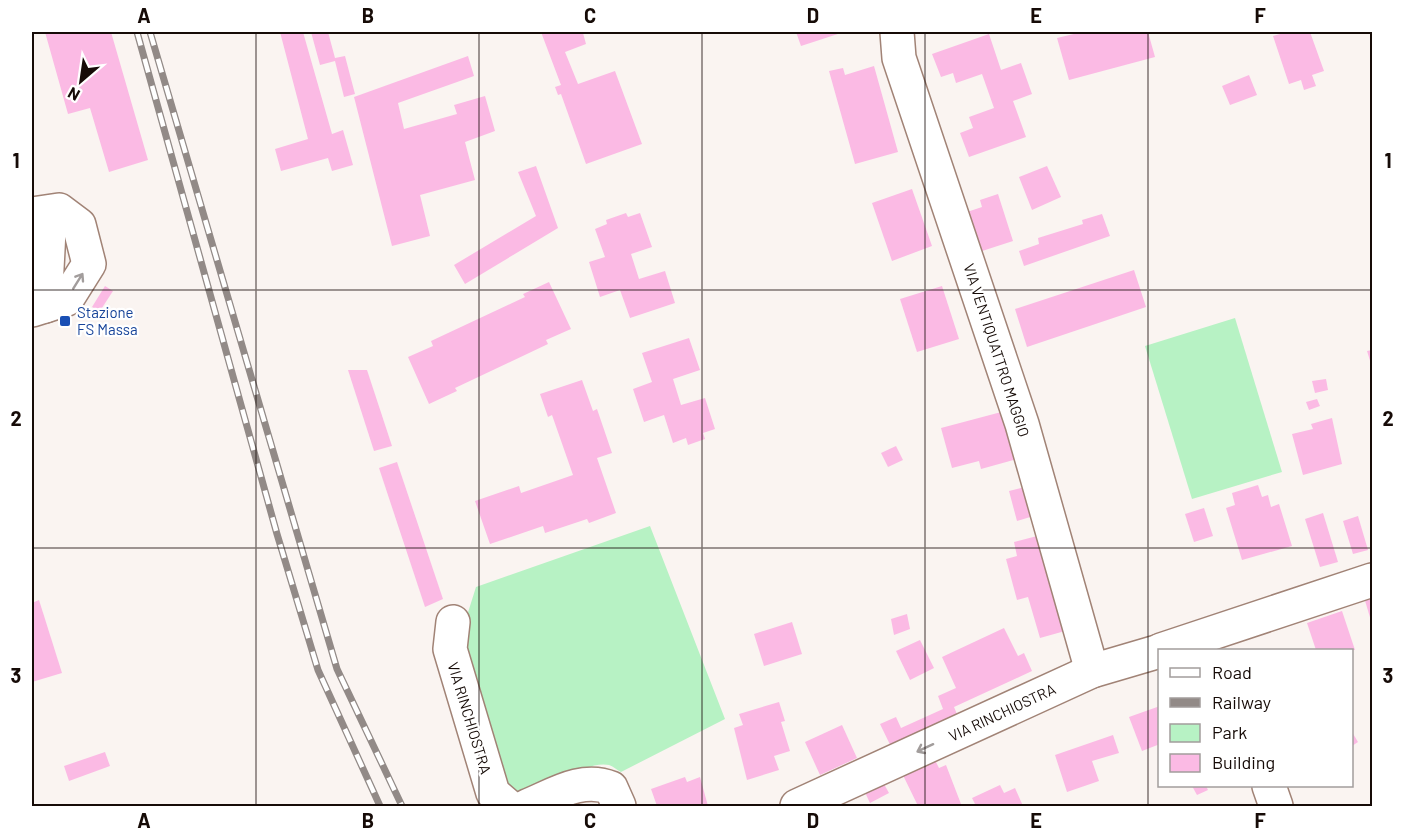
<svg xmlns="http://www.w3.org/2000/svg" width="1404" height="838" font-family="Barlow,sans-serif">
	<rect width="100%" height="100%" fill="#faf4f1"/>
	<g fill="#b7f2c4">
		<path d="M1235,318L1282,472L1192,499L1145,346Z"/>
		<path d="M650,526L725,719L621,772C617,770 613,766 609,765C588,760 541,789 521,799L507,794L459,641L476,587Z"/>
	</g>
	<g fill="#fbbae4">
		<path d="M45,32H111L148,160L109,172L90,108L68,114Z"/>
		<path d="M280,32H303L332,134L343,130L353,165L332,171L328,158L281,171L275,149L308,139Z"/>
		<path d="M311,32H328L335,58L345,56L355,94L344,97L335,61L320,65Z"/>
		<path d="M541,32H587L583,33L586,44L565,52L578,84L615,71L642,144L586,164L561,94L558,95L555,87L561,85Z"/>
		<path d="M796,32H844L801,46Z"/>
		<path d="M1082,32H1148L1155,57L1069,80L1057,38Z"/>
		<path d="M1287,32H1310L1324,71L1312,75L1316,86L1304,90L1301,80L1289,84L1273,36Z"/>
		<path d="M989,34L1001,70L1021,63L1032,94L1013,101L1026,137L969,157L960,133L973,128L969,117L994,108L982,74L956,83L953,73L941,77L932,54Z"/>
		<path d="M468,56L474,76L398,103L404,129L457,114L454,105L485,96L495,131L465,142L475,180L420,195L430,236L392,246L354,97Z"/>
		<path d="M874,66L898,152L855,164L829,71L843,68L845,75Z"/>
		<path d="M1249,75L1257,95L1230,105L1222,86Z"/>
		<path d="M536,166L558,228L465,284L454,265L536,216L518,172Z"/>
		<path d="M1047,166L1061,197L1032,210L1019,177Z"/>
		<path d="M912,189L932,246L892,261L872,203Z"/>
		<path d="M998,194L1013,241L976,253L964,213L982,207L980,200Z"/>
		<path d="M626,213L628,217L640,213L652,247L631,254L639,279L665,271L675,303L630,318L620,290L600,297L589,262L605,257L595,229L607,224L606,220Z"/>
		<path d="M1102,214L1110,236L1024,266L1019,251L1039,244L1038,238L1083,224L1082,220Z"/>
		<path d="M1134,270L1146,307L1027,347L1015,309Z"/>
		<path d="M549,282L571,329L546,340L548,344L455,388L457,391L429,404L408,357L433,346L431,341L525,297L523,294Z"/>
		<path d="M105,286L113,291L100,311L92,307Z"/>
		<path d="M942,286L959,339L917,352L900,299Z"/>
		<path d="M689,338L700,370L673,379L681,405L705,398L715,429L703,433L705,439L688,445L686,438L673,443L664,415L644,422L633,389L652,382L642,353Z"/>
		<path d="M1372,350V367L1367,351Z"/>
		<path d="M348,370H367L392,446L374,451Z"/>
		<path d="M1326,379L1328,390L1315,393L1312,381Z"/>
		<path d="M582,380L593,411L597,409L612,453L597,458L616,513L589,523L587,519L545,533L543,526L490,544L475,501L519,486L521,493L573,475L552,415L548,417L540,394Z"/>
		<path d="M1317,399L1320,406L1309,410L1306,402Z"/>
		<path d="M1005,411L1024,457L981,469L979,461L952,468L941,428Z"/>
		<path d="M1332,418L1342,464L1303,475L1292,434L1313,429L1311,424Z"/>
		<path d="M896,446L903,460L888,467L881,453Z"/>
		<path d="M397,462L443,599L425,607L379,468Z"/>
		<path d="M1258,485L1262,497L1268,495L1271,507L1279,504L1292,546L1242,560L1226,508L1235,505L1232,493Z"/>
		<path d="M1029,486L1037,515L1017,521L1009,491Z"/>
		<path d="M1204,508L1213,536L1194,542L1185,514Z"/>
		<path d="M1323,513L1338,562L1320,567L1305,519Z"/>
		<path d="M1358,516L1368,550L1353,554L1343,521Z"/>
		<path d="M1041,535L1065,631L1040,638L1028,597L1017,600L1006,559L1017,556L1014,542Z"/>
		<path d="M1372,591V624L1363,594Z"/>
		<path d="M39,600L62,673L32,682V603Z"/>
		<path d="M1342,611L1355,650H1316L1307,623Z"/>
		<path d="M907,614L910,629L894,635L891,619Z"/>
		<path d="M792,622L802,654L764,666L754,634Z"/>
		<path d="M1004,628L1018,656L1024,653L1032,671L954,707L962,726L896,757L880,724L896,717L901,728L943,709L938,696L956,688L942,657Z"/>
		<path d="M920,640L934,668L910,680L896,651Z"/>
		<path d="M779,702L785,721L781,722L790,751L774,756L779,770L747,780L734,728L743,725L739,714Z"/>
		<path d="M1160,706V744L1142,751L1129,717Z"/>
		<path d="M842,725L857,758L820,775L805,742Z"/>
		<path d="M1352,732L1358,742L1352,746Z"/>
		<path d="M1113,735L1119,753L1092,761L1099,781L1067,792L1055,755Z"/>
		<path d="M105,752L110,766L69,781L64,766Z"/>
		<path d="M932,754L939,768L946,765L961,804L918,806L900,769Z"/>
		<path d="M685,777L687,782L700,777L708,806H657L651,789Z"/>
		<path d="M880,777L889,793L870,803L862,786Z"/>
		<path d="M1000,785L1004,793L1015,788L1023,806H976L972,798Z"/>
		<path d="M1192,786H1206L1208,790L1197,795Z"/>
	</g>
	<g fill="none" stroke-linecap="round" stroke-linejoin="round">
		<defs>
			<g id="minor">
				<path d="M897,32L899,58L1022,424L1092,671"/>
				<path d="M32,214L59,210L79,225L89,264L67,299L32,310"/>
				<path d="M45,306L50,212"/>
				<path d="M453,622L450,649L493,793L508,806"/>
				<path d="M1161,650L1372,580"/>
				<path d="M1269,786L1276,806"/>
				<path d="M527,806C554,795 582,776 611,788L619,806"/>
				<path d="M797,806L1092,671L1160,651"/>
			</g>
		</defs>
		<use href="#minor" stroke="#a18376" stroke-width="36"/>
		<use href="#minor" stroke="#fff" stroke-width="33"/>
		<defs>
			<g id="rail">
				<path d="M137,32L277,534L318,670L380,806"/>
				<path d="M150,32L337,669L402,806"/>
			</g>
		</defs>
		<use href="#rail" stroke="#928a87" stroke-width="7"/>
		<use href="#rail" stroke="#fff" stroke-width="4.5" stroke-dasharray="14" stroke-linecap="butt"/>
	</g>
	<defs><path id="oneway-shaft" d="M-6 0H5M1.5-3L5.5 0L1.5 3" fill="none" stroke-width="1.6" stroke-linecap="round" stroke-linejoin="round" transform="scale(1.5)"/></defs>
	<g stroke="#a29d9c">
		<use href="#oneway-shaft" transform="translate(78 281) rotate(-58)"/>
		<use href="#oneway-shaft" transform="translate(925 748) rotate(155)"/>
	</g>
	<path fill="none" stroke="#160b07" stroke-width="1.5" stroke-opacity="0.55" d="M256,32V806M479,32V806M702,32V806M925,32V806M1148,32V806M32,290H1372M32,548H1372"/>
	<rect fill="#1a4fb4" stroke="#fff" stroke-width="2" x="59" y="315" width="12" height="12" rx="3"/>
	<g text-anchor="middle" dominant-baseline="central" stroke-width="4.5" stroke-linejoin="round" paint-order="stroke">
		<g font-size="15" fill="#164399" stroke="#fff" text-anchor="start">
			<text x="77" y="312">Stazione<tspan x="77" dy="17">FS Massa</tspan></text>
		</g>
		<g font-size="15" fill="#160b07" stroke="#fff">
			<text transform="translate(997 350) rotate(72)">VIA VENTIQUATTRO MAGGIO</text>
			<text transform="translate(1002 712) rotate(-25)">VIA RINCHIOSTRA</text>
			<text transform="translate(470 718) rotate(73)">VIA RINCHIOSTRA</text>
		</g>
	</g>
	<rect width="1404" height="838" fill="none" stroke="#ffffff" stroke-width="66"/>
	<rect x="1158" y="649" width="195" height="138" fill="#ffffff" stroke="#a29d9c" stroke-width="1.5"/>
	<rect x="1170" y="668" width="30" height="9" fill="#ffffff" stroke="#a29d9c" stroke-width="1.5"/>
	<text x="1212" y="679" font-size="18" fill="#160b07">Road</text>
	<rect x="1170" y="698" width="30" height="9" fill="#928a87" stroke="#a29d9c" stroke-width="1.5"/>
	<text x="1212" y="709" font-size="18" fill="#160b07">Railway</text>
	<rect x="1170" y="724" width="30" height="18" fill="#b7f2c4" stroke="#a29d9c" stroke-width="1.5"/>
	<text x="1212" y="739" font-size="18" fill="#160b07">Park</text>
	<rect x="1170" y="754" width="30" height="18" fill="#fbbae4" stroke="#a29d9c" stroke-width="1.5"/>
	<text x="1212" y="769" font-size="18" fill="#160b07">Building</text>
	<g transform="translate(81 81) rotate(209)" stroke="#ffffff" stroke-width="4.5" paint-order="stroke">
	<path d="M0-4.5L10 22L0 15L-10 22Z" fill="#160b07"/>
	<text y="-9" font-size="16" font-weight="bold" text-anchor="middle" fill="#160b07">N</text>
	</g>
	<rect x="33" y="33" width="1338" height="772" fill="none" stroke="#160b07" stroke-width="2"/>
	<g font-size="20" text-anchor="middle" font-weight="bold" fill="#160b07">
		<text x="144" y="23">A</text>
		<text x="368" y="23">B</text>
		<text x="590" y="23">C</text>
		<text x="813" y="23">D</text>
		<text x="1036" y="23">E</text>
		<text x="1260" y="23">F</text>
		<text x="16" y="168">1</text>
		<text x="1388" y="168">1</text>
		<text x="16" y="426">2</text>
		<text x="1388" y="426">2</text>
		<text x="16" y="683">3</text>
		<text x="1388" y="683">3</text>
		<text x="144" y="828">A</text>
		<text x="368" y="828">B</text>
		<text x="590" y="828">C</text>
		<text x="813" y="828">D</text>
		<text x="1036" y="828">E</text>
		<text x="1260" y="828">F</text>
	</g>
</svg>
